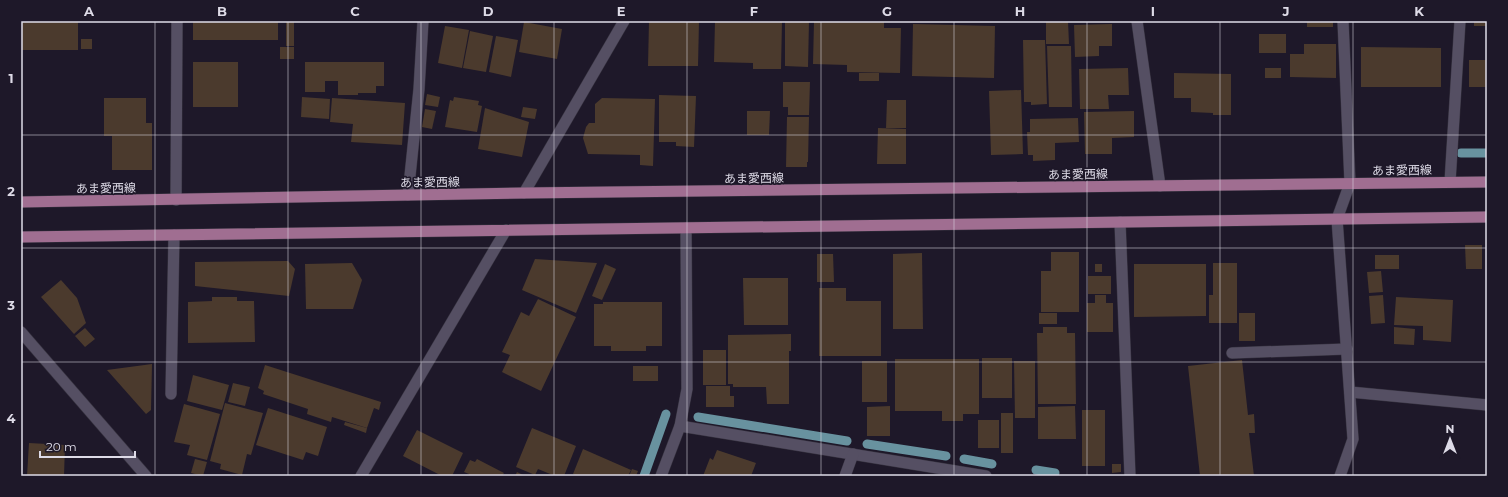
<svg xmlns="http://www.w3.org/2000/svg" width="1508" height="497" font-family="Montserrat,'Noto Sans JP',sans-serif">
	<rect width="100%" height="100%" fill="#1e1829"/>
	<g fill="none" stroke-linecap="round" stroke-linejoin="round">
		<g stroke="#68929f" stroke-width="9">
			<path d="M1461,153H1487"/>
			<path d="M698,417L847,441"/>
			<path d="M867,444L946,456"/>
			<path d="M964,459L992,464"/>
			<path d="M1036,470L1055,473"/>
			<path d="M644,476L666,414"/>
		</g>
	</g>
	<g fill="#4b3a2d">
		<rect x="21" y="21" width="57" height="29"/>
		<rect x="193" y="21" width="85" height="19"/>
		<rect x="286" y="21" width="8" height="25"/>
		<path d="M649,21H699L698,66H648Z"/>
		<path d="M715,21H782L781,69H753V63L714,62Z"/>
		<path d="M785,21H809L808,67L785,66Z"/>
		<path d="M814,21H884V28H901L900,73L847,72V65L813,64Z"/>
		<path d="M1046,21H1068L1069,44H1046Z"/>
		<rect x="1307" y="21" width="26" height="6"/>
		<rect x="1474" y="21" width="13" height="5"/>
		<path d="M524,22L562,29L557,59L519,52Z"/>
		<path d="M913,24L995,26L994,78L912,76Z"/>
		<path d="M1112,24V46H1099V56L1075,57L1074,25Z"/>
		<path d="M445,26L469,30L462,68L438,63Z"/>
		<path d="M470,31L493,36L486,72L463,68Z"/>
		<rect x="1259" y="34" width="27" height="19"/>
		<path d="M496,36L518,40L511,77L489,72Z"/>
		<rect x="81" y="39" width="11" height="10"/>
		<path d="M1023,40H1045L1047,104L1031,105V102H1024Z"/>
		<path d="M1304,44H1336V78L1290,77V54H1304Z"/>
		<path d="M1047,46H1071L1072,107H1049Z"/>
		<rect x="280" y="47" width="14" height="12"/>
		<path d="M1361,47L1441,48V87H1361Z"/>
		<rect x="1469" y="60" width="18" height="27"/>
		<rect x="193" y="62" width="45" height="45"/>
		<path d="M305,62H384V86H376V93H358V95H338V81H325V92H305Z"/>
		<path d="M1128,68L1129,95H1108L1109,109H1080L1079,69Z"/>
		<rect x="1265" y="68" width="16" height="10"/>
		<rect x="859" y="73" width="20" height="8"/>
		<path d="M1174,73L1231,74V115H1213V113L1191,112V98H1174Z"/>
		<path d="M783,82H810L809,115H788V107H783Z"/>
		<path d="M1021,90L1023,154L991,155L989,91Z"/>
		<path d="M427,94L440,97L438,107L425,105Z"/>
		<path d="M659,95L696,96L694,147L676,146V142H659Z"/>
		<path d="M302,97L330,99L329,119L301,117Z"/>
		<path d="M454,97L479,101L478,105L482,106L477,132L445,127L450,100L453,101Z"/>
		<path d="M104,98H146V123H152V170H112V136H104Z"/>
		<path d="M332,98L405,103L402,145L351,142L353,124L330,122Z"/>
		<path d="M602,98L655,99L653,166L640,165V155L588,154L583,138L586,127L589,123H595V104Z"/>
		<path d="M887,100H906V128H886Z"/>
		<path d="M523,107L537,109L535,119L521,117Z"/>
		<path d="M485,108L529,122L522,157L478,149Z"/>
		<path d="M425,109L436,111L432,129L422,127Z"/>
		<path d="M747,111H770L769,135H747Z"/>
		<path d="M1134,111V137L1112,138V154H1085L1084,112Z"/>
		<path d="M787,117H809L808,162H807V167H786Z"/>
		<path d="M1078,118L1079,142L1055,143V160L1033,161V155H1028L1027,132H1030V119Z"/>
		<path d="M878,128L906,129V164H877Z"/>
		<path d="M1465,245H1482V269H1466Z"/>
		<path d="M1051,252H1079V312H1041V271H1051Z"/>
		<path d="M922,253L923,329H893V254Z"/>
		<path d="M817,254H833L834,282H817Z"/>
		<rect x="1375" y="255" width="24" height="14"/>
		<path d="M535,259L597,263L576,313L522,290Z"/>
		<path d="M288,261L295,269L289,296L195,286V262Z"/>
		<path d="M352,263L362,280L353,309H306L305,264Z"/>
		<path d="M1213,263H1237V323H1209V295H1213Z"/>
		<path d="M605,264L616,269L602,300L592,296Z"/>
		<rect x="1095" y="264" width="7" height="8"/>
		<path d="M1134,264H1206V316L1134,317Z"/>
		<path d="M1381,271L1383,292L1369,293L1367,272Z"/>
		<rect x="1088" y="276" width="23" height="18"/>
		<path d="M743,278H788V325H744Z"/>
		<path d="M61,280L77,298L86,323L74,334L41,297Z"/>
		<path d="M819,288H846V301H881V356H819Z"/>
		<path d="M1095,295H1106V303H1113V332H1087V303H1095Z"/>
		<path d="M1383,295L1385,323L1371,324L1369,296Z"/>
		<path d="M212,297H237V301H254L255,342L188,343V302L212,301Z"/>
		<path d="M1396,297L1453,300L1451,342L1423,340V326L1394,325Z"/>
		<path d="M538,299L576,317L541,391L502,372L510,355L502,352L521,312L529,316Z"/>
		<path d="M603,302H662V346H646V351H611V346H594V304H603Z"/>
		<rect x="1039" y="313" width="18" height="11"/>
		<rect x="1239" y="313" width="16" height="28"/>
		<path d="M1043,327H1067V333H1075L1076,404H1038L1037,333H1043Z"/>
		<path d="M1394,327L1415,329L1414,345L1394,344Z"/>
		<path d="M85,328L95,339L85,347L75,336Z"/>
		<path d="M791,334V351H789V404H767L766,387H733V384H728V335Z"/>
		<rect x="703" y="350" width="23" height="35"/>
		<rect x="982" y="358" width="30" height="40"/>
		<path d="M895,359H979V414H963V421H942V411H895Z"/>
		<path d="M1242,360L1248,415L1254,414L1255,433H1249L1254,476H1200L1188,366Z"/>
		<rect x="862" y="361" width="25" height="41"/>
		<path d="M1014,361H1035V418H1015Z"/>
		<path d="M152,364L151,410L146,414L107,370Z"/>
		<path d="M265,365L381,402L379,410L374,408L367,428L332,417L331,422L307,414L308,409L263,394L264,391L258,388Z"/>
		<rect x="633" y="366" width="25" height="15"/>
		<path d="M193,375L229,385L222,410L187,401Z"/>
		<path d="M233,383L250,387L245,406L228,402Z"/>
		<path d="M706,386H730V396H734V407H706Z"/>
		<path d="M225,403L263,413L251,455L247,454L242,475L220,469L221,464L210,461Z"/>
		<path d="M184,404L220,414L207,460L187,455L190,445L174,442Z"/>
		<path d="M890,406V436H867V407Z"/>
		<path d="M1075,406L1076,439H1038V407Z"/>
		<path d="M268,408L327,427L318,456L306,452L303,460L256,445Z"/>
		<rect x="1082" y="410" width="23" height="56"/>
		<rect x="1001" y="413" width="12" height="40"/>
		<rect x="978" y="420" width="21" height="28"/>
		<path d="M345,422L367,428L366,433L344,425Z"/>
		<path d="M532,428L576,446L564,476H555L538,469L535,475L516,467Z"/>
		<path d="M417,430L463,453L452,476H439L440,475L403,456Z"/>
		<path d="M29,443L65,445L64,476H27Z"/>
		<path d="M583,449L631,470L628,476H577L573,474Z"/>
		<path d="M717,450L756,463L751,476H703L710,458L713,460Z"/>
		<path d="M195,459L207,462L203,476L191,473Z"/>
		<path d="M477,459L504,473L502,476H469V474L464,472L470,460L475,462Z"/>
		<path d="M1112,464H1121V472L1112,473Z"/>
		<path d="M632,469L638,471L636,476H629Z"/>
		<path d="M517,472L525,476H515Z"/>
	</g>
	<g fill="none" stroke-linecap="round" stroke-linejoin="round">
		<defs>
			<g id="service">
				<path d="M408,195L419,89L423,21"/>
				<path d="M1232,353L1347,349"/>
				<path d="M171,394L174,235"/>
			</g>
			<g id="minor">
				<path d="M1137,21L1160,186"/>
				<path d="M1343,21L1350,183"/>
				<path d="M1450,182L1460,21"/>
				<path d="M524,193L624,21"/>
				<path d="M176,200L177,21"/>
				<path d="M1120,222L1130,476"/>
				<path d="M21,332L146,476"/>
				<path d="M1350,392L1487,405"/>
				<path d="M680,426L986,476"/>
				<path d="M361,476L506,230"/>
				<path d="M661,476L680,426L687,389L686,228"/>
				<path d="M845,476L853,454"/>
			</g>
			<path id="tertiary" d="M1340,476L1353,439L1337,219L1350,183"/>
			<g id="primary">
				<path d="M21,202L524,193L1487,182"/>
				<path d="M21,237L1487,217"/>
			</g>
		</defs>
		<use href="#service" stroke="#373340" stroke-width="12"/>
		<use href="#minor" stroke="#373340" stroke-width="12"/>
		<use href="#tertiary" stroke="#373340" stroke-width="12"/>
		<use href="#primary" stroke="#373340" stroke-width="12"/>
		<use href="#service" stroke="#554f63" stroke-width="11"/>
		<use href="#minor" stroke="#554f63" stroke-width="11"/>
		<use href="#tertiary" stroke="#554f63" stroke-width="11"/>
		<use href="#primary" stroke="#a06e91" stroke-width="11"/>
	</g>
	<path fill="none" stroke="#dedbe7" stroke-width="1" stroke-opacity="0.55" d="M155,21V476M288,21V476M421,21V476M554,21V476M687,21V476M821,21V476M954,21V476M1087,21V476M1220,21V476M1353,21V476M21,135H1487M21,248H1487M21,362H1487"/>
	<g text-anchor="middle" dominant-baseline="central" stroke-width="3.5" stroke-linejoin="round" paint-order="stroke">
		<g font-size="12" fill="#dedbe7" stroke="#1e1829">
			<text transform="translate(1402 170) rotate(-1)">あま愛西線</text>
			<text transform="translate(1078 174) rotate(-1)">あま愛西線</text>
			<text transform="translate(754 178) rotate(-1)">あま愛西線</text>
			<text transform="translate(430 182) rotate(-1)">あま愛西線</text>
			<text transform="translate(106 188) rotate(-1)">あま愛西線</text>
		</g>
	</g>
	<rect width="1508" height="497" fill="none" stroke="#1e1829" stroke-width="44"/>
	<g transform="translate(1450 439)" stroke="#1e1829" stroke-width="3" paint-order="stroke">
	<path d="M0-3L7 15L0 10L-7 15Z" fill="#dedbe7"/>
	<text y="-6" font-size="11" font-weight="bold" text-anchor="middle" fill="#dedbe7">N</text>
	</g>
	<path d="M40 451v6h95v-6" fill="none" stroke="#dedbe7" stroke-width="2"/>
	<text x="46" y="451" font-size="12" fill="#dedbe7" stroke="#1e1829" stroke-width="3" paint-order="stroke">20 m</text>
	<rect x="22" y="22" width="1464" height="453" fill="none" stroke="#dedbe7" stroke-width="1.5"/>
	<g font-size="13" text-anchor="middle" font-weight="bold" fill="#dedbe7">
		<text x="89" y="16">A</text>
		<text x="222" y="16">B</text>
		<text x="355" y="16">C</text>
		<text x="488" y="16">D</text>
		<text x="621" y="16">E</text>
		<text x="754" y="16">F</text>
		<text x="887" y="16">G</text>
		<text x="1020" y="16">H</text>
		<text x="1153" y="16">I</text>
		<text x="1286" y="16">J</text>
		<text x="1419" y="16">K</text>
		<text x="11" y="83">1</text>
		<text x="11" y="196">2</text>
		<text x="11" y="310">3</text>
		<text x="11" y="423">4</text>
	</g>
</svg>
